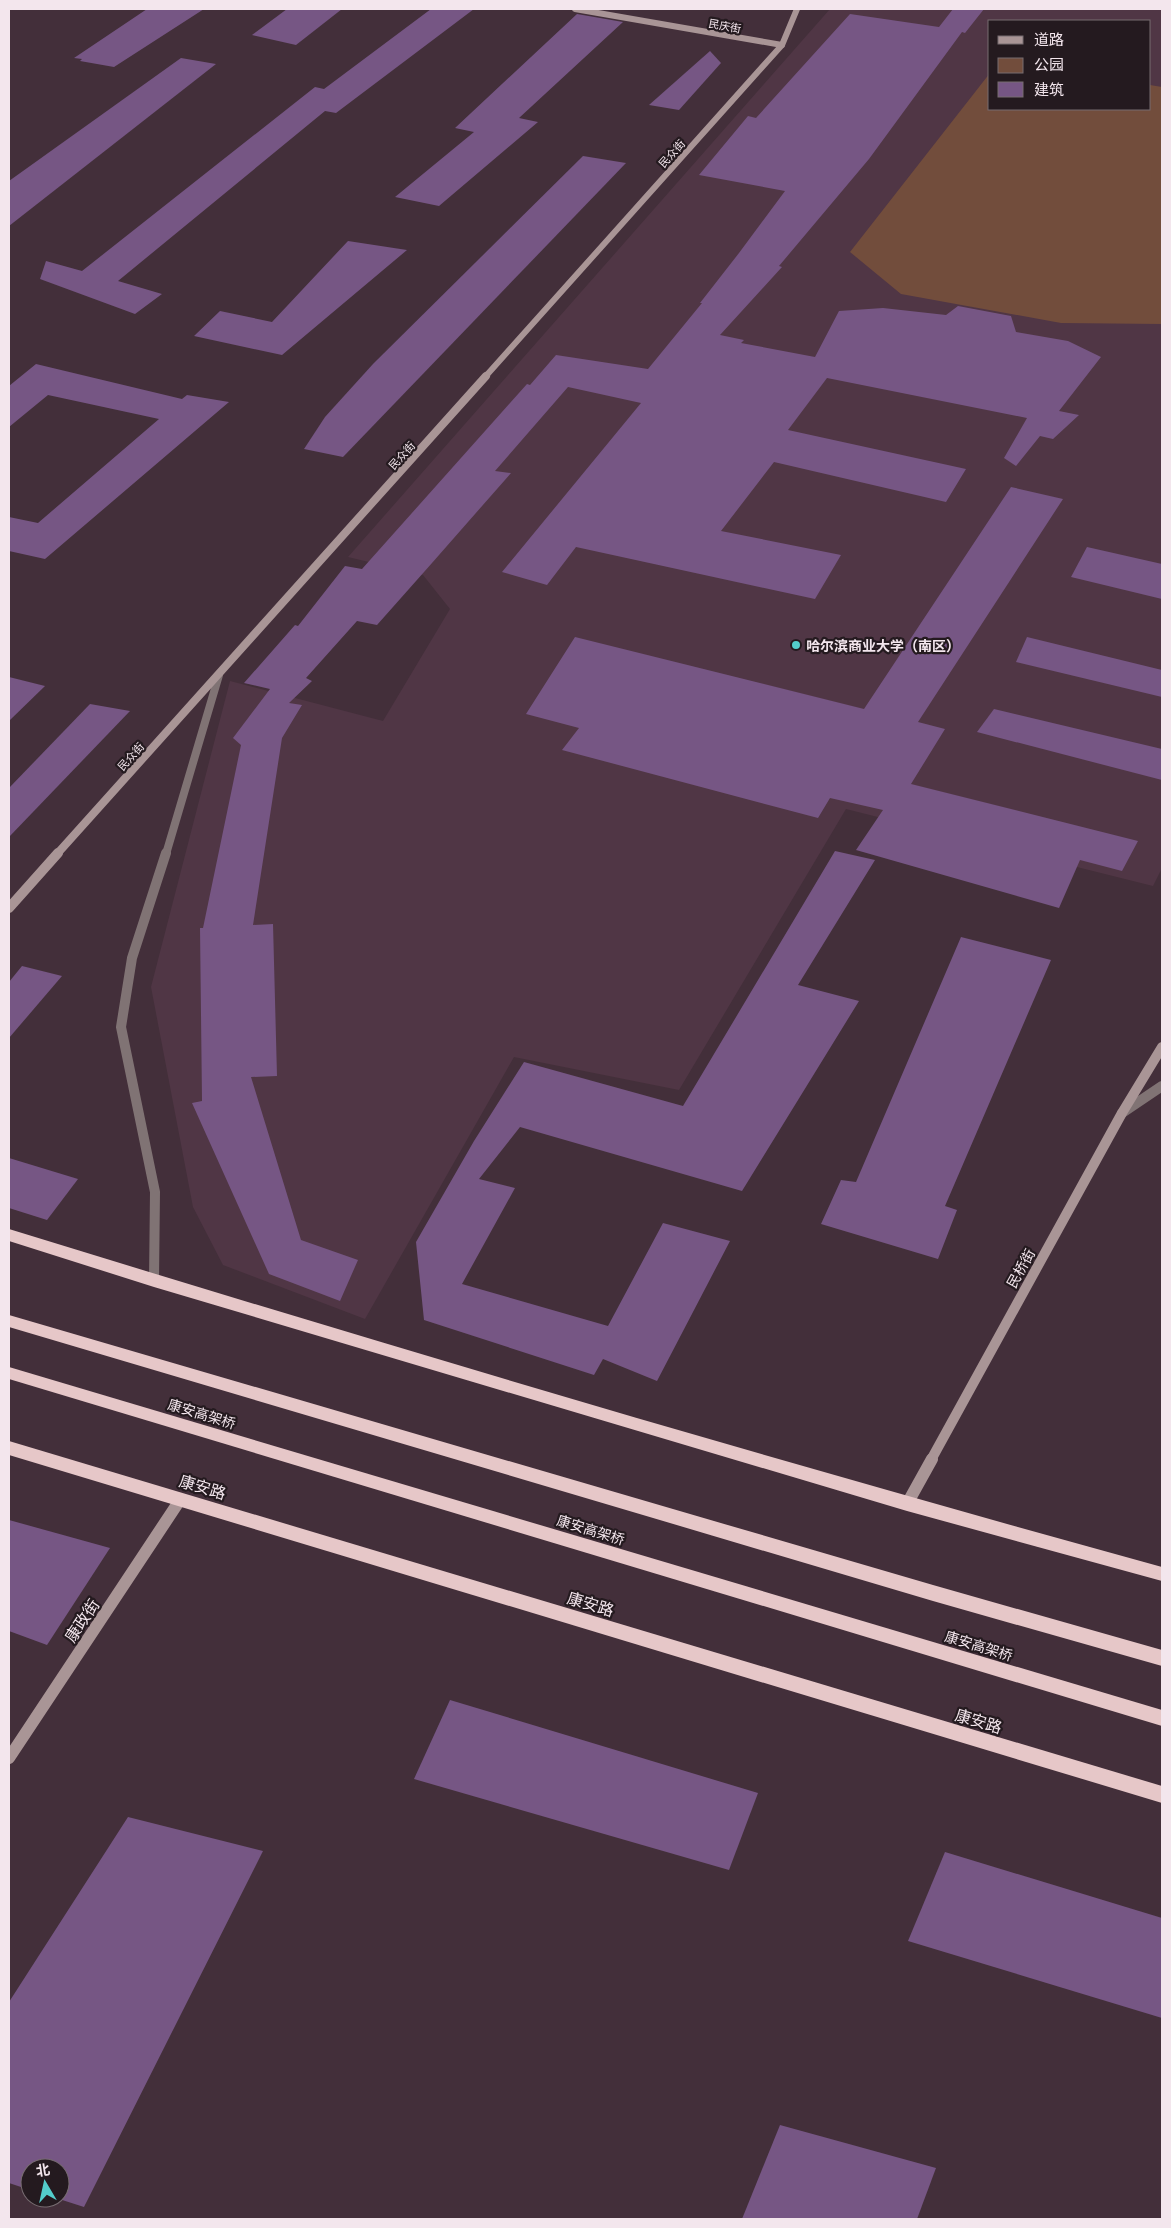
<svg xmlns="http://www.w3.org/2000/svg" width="1171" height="2228" font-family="Literata,'Noto Sans SC',serif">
	<rect width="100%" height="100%" fill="#432f3a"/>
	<path fill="#503645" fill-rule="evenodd" d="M830,9H1162V868L1153,886L846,809L679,1090L514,1057L365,1319L223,1265L193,1207L151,987L230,681L383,721L450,609L423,575L348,557ZM990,21H1150V109H990Z"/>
	<path fill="#724d3c" d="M990,73V109H1150V85L1162,87V324L1061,323L901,294L850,252Z"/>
	<g fill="#765684">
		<path d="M147,9H204L114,67L80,61L82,59L74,58Z"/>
		<path d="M287,9H342L296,45L252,35Z"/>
		<path d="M431,9H474L336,113L325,111L118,281L162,294L135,314L40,279L46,261L82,271L315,87L324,89Z"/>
		<path d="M953,9H984L965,33L962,32L869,159L779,266L782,267L720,335L744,340L741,343L815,357L839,311L883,308L946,315L958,306L1011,316L1016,332L1068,341L1101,357L1059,411L1079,415L1053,439L1040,436L1016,466L1004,458L1027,418L827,378L788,430L966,469L946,502L774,462L721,531L841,555L815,599L576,547L547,585L502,572L641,403L568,387L495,471L511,473L432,563L377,625L357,621L306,678L312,681L289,703L302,705L282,738L253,925L273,924L277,1076L251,1077L301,1240L358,1260L340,1301L269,1274L192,1103L202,1101L200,928H203L241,745L233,738L270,689L244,683L295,625L298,626L345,566L362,569L527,384L530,385L556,355L648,369L702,303H700L739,253L785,191L699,175L748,116L756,118L850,14L939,27Z"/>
		<path d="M577,14L623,22L519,118L538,122L439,206L395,197L474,132L455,128Z"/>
		<path d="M710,51L721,63L679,110L649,105Z"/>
		<path d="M181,58L216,64L9,226V181Z"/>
		<path d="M583,156L626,163L343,457L304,449L325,417L373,364Z"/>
		<path d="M348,241L407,250L282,355L194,336L220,311L272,322Z"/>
		<path d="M36,364L182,399L187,395L229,402L45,559L9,551V517L38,523L159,419L48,395L9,427V386Z"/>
		<path d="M1011,487L1063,499L918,722L945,729L911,784L1138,841L1122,871L1080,860L1059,908L856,850L883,810L830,798L818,818L562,750L579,728L526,714L575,637L864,709Z"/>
		<path d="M1087,547L1162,564V599L1071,577Z"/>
		<path d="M1027,637L1162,670V697L1016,662Z"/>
		<path d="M9,677L45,686L9,721Z"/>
		<path d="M90,704L130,711L9,837V788Z"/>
		<path d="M994,709L1162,749V780L977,732Z"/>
		<path d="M835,851L875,860L798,985L859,1001L742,1191L520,1127L479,1179L515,1188L462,1284L608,1326L663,1223L730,1241L657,1381L603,1359L594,1375L424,1320L416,1242L474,1141L524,1062L683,1106Z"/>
		<path d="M961,937L1051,960L945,1206L957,1210L938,1259L821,1224L841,1180L856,1182Z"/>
		<path d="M22,966L62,976L9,1038V982Z"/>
		<path d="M9,1158L78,1179L47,1220L9,1208Z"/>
		<path d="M9,1520L110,1548L47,1645L9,1631Z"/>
		<path d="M450,1700L758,1793L729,1870L414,1779Z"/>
		<path d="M128,1817L263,1851L84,2207L56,2198H60V2168H30V2190L9,2183V2002Z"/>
		<path d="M945,1852L1162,1918V2018L908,1941Z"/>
		<path d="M780,2125L936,2168L917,2219H742Z"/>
	</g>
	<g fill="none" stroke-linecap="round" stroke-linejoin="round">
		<path stroke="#807374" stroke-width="10" d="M1122,1113L1162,1086"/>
		<path stroke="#807374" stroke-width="8" d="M166,854L219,675"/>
		<path stroke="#807374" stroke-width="10" d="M154,1281L155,1192L121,1027L132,958L166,853"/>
		<g stroke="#a99596" stroke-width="6">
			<path d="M575,9L782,45"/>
			<path d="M485,377L782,45L797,9"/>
		</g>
		<path stroke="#a99596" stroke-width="8" d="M57,854L486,376"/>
		<g stroke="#a99596" stroke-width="10">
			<path d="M9,908L58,853"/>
			<path d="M931,1460L1122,1113L1162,1047"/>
		</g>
		<g stroke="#a99596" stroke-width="12">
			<path d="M907,1504L932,1459"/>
			<path d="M9,1758L180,1500"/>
		</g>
		<g fill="#e6c7c8" fill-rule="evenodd">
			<path d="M9,1229C392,1347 776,1461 1162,1567V1581L907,1511L154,1287L9,1241Z"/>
			<path d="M9,1315L933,1585L1162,1650V1666L933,1601L9,1327Z"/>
			<path d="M9,1367L1162,1710V1726L9,1379Z"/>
			<path d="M9,1441L1162,1786V1803L9,1455Z"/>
		</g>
	</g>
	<circle fill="#53cdcb" stroke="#241a1f" stroke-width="2" cx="796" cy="645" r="5"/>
	<g text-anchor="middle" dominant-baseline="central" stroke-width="4.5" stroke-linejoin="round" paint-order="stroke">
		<g font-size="11" fill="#f3e6ed" stroke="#241a1f">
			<text transform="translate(725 25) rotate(10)">民庆街</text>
			<text transform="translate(671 153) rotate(-48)">民众街</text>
			<text transform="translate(401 455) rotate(-48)">民众街</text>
			<text transform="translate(130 756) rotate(-48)">民众街</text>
		</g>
		<g font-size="14" font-weight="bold" fill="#f3e6ed" stroke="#241a1f" text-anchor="start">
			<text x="806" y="645">哈尔滨商业大学（南区）</text>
		</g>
		<g font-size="14" fill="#f3e6ed" stroke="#241a1f">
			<text transform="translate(1020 1268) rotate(-61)">民桥街</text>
			<text transform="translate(202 1413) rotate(17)">康安高架桥</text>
			<text transform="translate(591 1529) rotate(17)">康安高架桥</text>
			<text transform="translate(979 1645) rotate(17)">康安高架桥</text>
		</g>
		<g font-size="16" fill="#f3e6ed" stroke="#241a1f">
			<text transform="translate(203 1486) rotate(17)">康安路</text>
			<text transform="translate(591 1603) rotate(17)">康安路</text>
			<text transform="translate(81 1620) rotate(-56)">康政街</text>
			<text transform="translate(979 1720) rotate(17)">康安路</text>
		</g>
	</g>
	<rect width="1171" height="2228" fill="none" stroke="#f3e6ed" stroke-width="20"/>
	<rect x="988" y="20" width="162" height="90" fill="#241a1f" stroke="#776c71"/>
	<rect x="998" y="36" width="25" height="8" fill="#a99596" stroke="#776c71"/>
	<text x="1034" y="45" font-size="15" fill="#f3e6ed">道路</text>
	<rect x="998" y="58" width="25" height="15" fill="#724d3c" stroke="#776c71"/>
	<text x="1034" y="70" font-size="15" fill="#f3e6ed">公园</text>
	<rect x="998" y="82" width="25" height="15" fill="#765684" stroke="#776c71"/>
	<text x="1034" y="95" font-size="15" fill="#f3e6ed">建筑</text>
	<g transform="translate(45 2183) rotate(351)"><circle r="24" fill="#241a1f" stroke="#776c71"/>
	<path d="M0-4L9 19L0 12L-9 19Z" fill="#53cdcb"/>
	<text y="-8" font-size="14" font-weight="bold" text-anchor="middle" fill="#f3e6ed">北</text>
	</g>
</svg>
